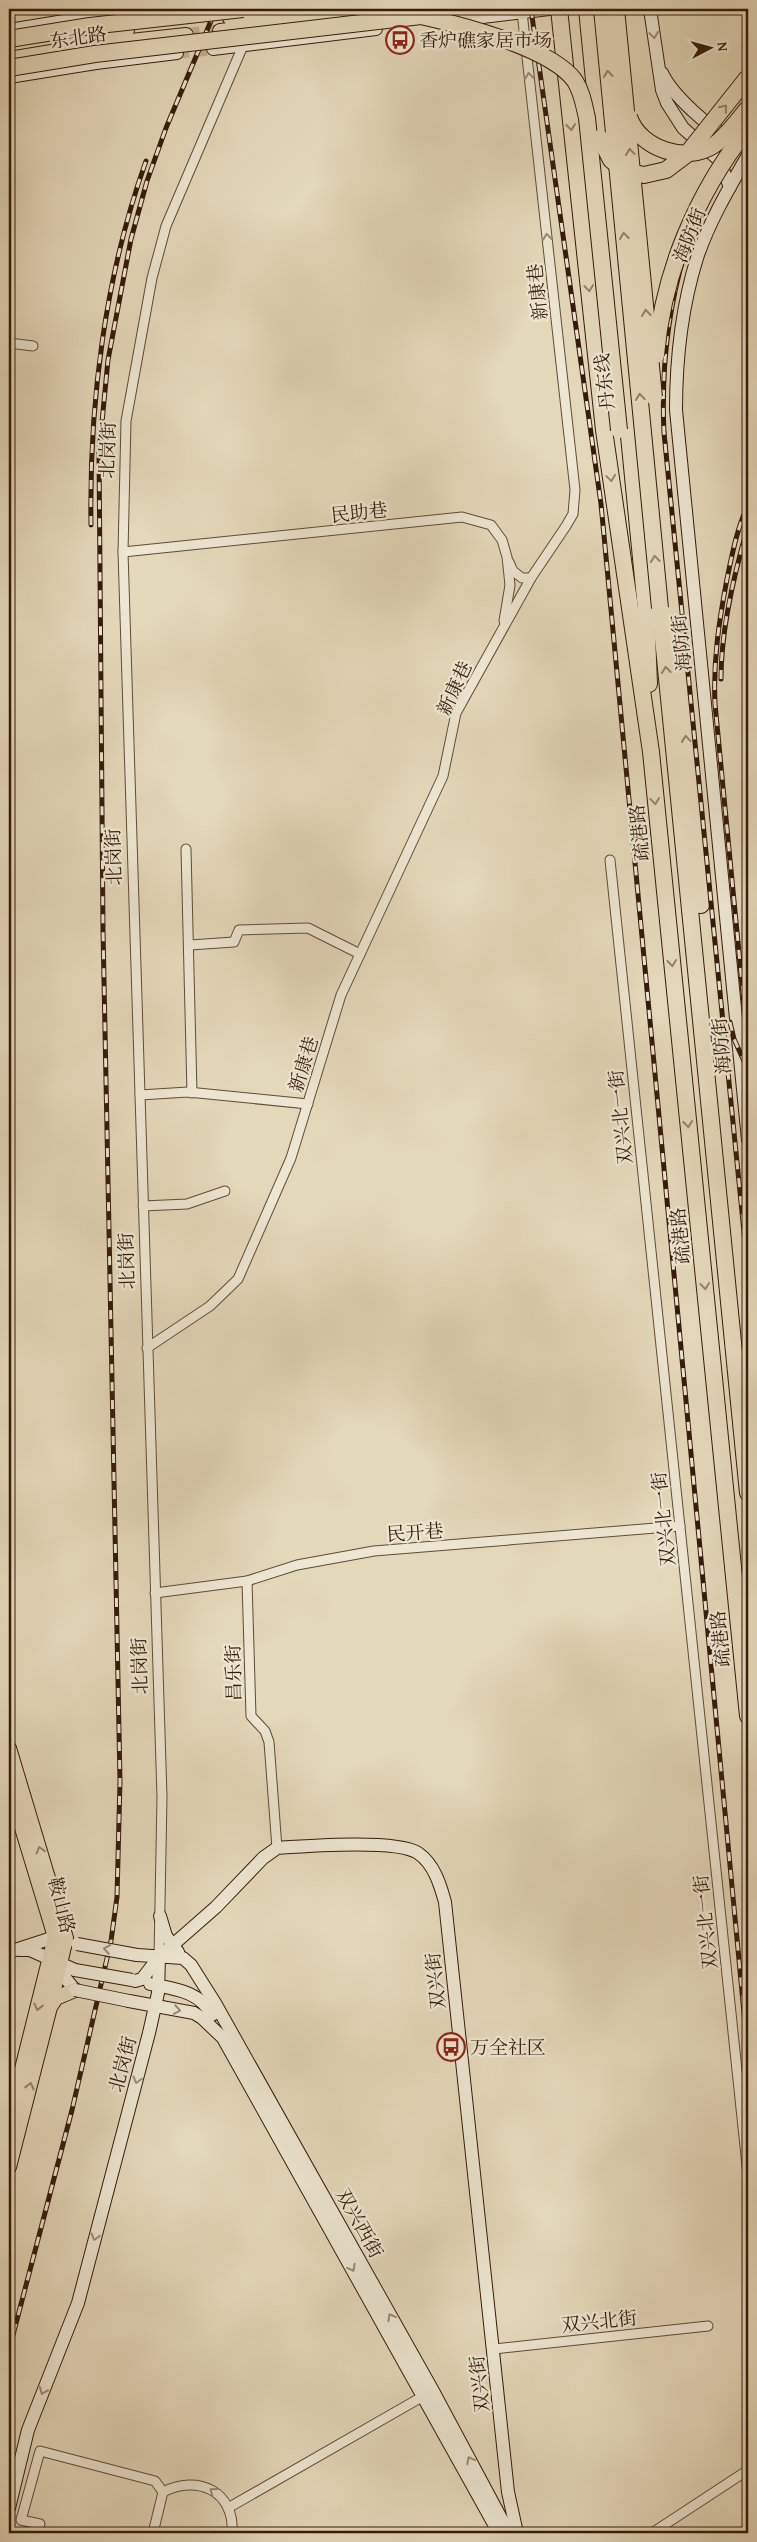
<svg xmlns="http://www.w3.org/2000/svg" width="757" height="2542" font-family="'Gentium Book Plus','Noto Serif SC',serif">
	<rect width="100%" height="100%" fill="#e4d8ba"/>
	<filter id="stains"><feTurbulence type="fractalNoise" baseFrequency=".004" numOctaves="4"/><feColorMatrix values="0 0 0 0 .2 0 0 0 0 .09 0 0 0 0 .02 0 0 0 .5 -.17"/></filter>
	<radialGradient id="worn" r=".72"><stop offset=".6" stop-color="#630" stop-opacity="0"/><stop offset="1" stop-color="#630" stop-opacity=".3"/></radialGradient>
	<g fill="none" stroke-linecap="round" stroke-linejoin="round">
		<path stroke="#c1b297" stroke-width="12" stroke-dasharray="12 6" stroke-linecap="butt" d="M177,53L213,49"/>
		<path stroke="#c1b297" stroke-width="14" stroke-dasharray="14 7" stroke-linecap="butt" d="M186,35L220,31"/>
		<defs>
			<g id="street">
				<path d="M9,343L33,346"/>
				<path d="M123,552L462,517L491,525L502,540L507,557L510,585L504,621"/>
				<path d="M509,562L513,571L522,578H531"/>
				<path d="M186,849L192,1093"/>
				<path d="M610,860L748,2175"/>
				<path d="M190,945L234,942L239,930L308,928L360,954"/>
				<path d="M140,1095L188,1092L308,1104"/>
				<path d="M143,1206L187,1204L225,1191"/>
				<path d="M147,1348L210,1306L238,1279L291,1158L341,995L443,776L456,713L531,578L566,526L573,514L575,490L522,12"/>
				<path d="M247,1581L251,1716L265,1731L269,1742L277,1848"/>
				<path d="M155,1593L247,1581L297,1565L374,1551L680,1526"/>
				<path d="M159,1957L162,1797L123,552L126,421L152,278L166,226L245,41"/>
				<path d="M494,2349L708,2326"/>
				<path d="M228,2508L427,2394"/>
				<path d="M40,2524L21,2520L40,2451L155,2481L163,2492"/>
				<path d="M153,2533L163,2492C197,2474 235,2491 232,2533"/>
				<path d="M652,2533L748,2470"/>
			</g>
			<g id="secondary">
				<path d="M650,9L662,90L667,103L683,128L719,160L730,187"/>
				<path d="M466,19L549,9"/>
				<path d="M9,30L89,17L171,9"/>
				<path d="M213,49L376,29"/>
				<path d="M662,73C672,95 710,129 732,140"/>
				<path d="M9,77L96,63L177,53"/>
				<path d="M748,155C729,188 709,222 697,258C682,306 676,360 676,410L748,1140"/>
				<path d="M160,1916L166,1936L178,1952"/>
				<path d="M20,1950H30L75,1970"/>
				<path d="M9,1952L55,1937L64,1938"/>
				<path d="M137,1955L183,1958L191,1965L215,2003L433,2391L509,2533"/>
				<path d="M60,1965L66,1979L75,1990"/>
				<path d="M135,1981L142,1979L159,1957L216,1907L263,1858L277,1848C305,1846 397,1839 418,1853C434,1864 440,1884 445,1902L508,2492L517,2533"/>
				<path d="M150,1984C174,1989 200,1991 212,2015"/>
				<path d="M129,2001L194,2013L202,2018L223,2038L499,2533"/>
				<path d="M9,2508L28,2430L78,2303L149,2033L158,1993L159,1957"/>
			</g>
			<g id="primary">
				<path d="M512,9L522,12"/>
				<path d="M230,18L308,9"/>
				<path d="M220,31L410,9"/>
				<path d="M59,39L127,30"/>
				<path d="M9,59L94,45L186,35"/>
				<path d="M9,1748L66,1938L50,2007"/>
				<path d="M9,1785L55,1937L9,2121"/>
				<path d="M9,2167L50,2007L56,1998L75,1990"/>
			</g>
			<g id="highway">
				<path d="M559,9L604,430L651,752L748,1716"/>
				<path d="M587,9L646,609L649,684"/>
				<path d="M424,16L480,9"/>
				<path d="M654,397L701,905"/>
				<path d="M660,608L748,1493"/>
			</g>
		</defs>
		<use href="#street" stroke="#624a36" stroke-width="11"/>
		<use href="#secondary" stroke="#361a0a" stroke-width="14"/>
		<use href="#primary" stroke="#361a0a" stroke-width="16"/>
		<use href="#highway" stroke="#361a0a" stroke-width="18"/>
		<use href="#street" stroke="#ede6d2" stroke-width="9"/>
		<use href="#secondary" stroke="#ede6d2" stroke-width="12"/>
		<use href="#primary" stroke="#e4d8ba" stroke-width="14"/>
		<use href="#highway" stroke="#e4d8ba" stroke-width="16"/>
		<defs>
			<g id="rail">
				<path d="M531,9L601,504L748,2055"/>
				<path d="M748,119C731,138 721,161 710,185C674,264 660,346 664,433L748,1272"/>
				<path d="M748,505C737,528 732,555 727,579C719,621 713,661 715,704L748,1046"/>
				<path d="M91,525C89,403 105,276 146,161"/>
				<path d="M721,679C721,629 734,574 748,526"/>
				<path d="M730,1022L734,1039L748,1070"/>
				<path d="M9,2350L72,2110L111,1941L117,1897L120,1781L103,930L99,453L108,360L131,239L147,181L166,128L216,9"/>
			</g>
		</defs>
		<use href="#rail" stroke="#361a0a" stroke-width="5"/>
		<use href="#rail" stroke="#ede6d2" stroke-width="3" stroke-dasharray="9" stroke-linecap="butt"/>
		<defs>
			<g id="secondary-bridge">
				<path d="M77,1944L137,1955"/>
				<path d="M75,1970L132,1980"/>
				<path d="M75,1990L129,2001"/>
			</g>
			<g id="highway-bridge">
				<path d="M602,9L660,608"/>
				<path d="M616,9L654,397"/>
				<path d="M9,39L90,26L243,9"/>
				<path d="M9,68L95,54L421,16C461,25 552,48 575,81C582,92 584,105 587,118L619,430"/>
				<path d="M629,117C640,149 685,164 714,145C727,136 738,120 748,108"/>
				<path d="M600,138L611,160L624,171L644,175L666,170L686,155L748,77"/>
				<path d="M656,355C663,272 697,193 748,128"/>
			</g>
		</defs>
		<use href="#secondary-bridge" stroke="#361a0a" stroke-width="14" stroke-linecap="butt"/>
		<use href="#highway-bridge" stroke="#361a0a" stroke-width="18" stroke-linecap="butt"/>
		<use href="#secondary-bridge" stroke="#ede6d2" stroke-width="12"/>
		<use href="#highway-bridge" stroke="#e4d8ba" stroke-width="16"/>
	</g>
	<defs><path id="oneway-chevron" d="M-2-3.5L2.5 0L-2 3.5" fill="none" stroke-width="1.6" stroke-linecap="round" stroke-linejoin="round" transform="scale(1.25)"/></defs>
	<g stroke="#9b8a78">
		<use href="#oneway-chevron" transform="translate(654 35) rotate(82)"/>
		<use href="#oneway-chevron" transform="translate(529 76) rotate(-96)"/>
		<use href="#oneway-chevron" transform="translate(547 237) rotate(-96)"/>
		<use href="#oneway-chevron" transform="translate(107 1949) rotate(-170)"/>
		<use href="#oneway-chevron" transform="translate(177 2010) rotate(10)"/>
		<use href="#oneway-chevron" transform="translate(137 2080) rotate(105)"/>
		<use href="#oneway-chevron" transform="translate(95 2237) rotate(105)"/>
		<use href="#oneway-chevron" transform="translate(352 2268) rotate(61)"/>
		<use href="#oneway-chevron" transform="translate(391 2317) rotate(-119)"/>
		<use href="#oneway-chevron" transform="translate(43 2391) rotate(112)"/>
		<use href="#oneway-chevron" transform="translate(470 2460) rotate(-118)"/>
		<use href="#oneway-chevron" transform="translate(213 2491) rotate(-144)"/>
	</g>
	<g stroke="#96826b">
		<use href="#oneway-chevron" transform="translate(608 74) rotate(-96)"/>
		<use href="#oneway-chevron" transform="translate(724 108) rotate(-52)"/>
		<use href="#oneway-chevron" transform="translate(571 127) rotate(84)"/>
		<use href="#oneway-chevron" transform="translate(630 152) rotate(-96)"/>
		<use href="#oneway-chevron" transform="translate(624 236) rotate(-96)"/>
		<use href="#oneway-chevron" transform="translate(589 288) rotate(84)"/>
		<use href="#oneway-chevron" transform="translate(646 313) rotate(-96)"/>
		<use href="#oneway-chevron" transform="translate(640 397) rotate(-96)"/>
		<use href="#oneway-chevron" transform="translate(611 478) rotate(82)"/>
		<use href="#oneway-chevron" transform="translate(655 559) rotate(-96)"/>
		<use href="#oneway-chevron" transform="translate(666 670) rotate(-96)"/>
		<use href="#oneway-chevron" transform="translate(686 739) rotate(-95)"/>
		<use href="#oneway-chevron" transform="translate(655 801) rotate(84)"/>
		<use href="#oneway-chevron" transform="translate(672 963) rotate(84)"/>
		<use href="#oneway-chevron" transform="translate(688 1124) rotate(84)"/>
		<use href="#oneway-chevron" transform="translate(705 1286) rotate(84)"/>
		<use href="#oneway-chevron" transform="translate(40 1850) rotate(-107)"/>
		<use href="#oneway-chevron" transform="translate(38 2007) rotate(104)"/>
		<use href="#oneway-chevron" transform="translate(30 2086) rotate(-76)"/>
	</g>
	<defs>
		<symbol id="bus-ring" viewBox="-11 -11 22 22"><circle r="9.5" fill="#ede6d2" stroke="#8f2418" stroke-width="1.5"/><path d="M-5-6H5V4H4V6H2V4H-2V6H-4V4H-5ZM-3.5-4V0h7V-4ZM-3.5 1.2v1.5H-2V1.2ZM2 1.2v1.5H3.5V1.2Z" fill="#8f2418"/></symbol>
	</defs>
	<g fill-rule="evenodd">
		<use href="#bus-ring" x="384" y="24" width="32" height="32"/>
		<use href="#bus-ring" x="435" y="2031" width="32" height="32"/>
	</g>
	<g text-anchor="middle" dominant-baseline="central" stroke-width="4.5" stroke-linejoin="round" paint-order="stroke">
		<g font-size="19" fill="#361a0a" stroke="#ede6d2">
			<text transform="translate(78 37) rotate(-8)">东北路</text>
			<text transform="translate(689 235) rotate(-69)">海防街</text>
			<text transform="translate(537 292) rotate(-96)">新康巷</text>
			<text transform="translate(604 382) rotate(-96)">丹东线</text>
			<text transform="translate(107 450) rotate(-88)">北岗街</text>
			<text transform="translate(359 512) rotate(-6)">民助巷</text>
			<text transform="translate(681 643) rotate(-96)">海防街</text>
			<text transform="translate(454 688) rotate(-65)">新康巷</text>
			<text transform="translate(639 833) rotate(-96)">疏港路</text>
			<text transform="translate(113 857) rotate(-92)">北岗街</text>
			<text transform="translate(721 1046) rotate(-95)">海防街</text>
			<text transform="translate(303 1064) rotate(-73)">新康巷</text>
			<text transform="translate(620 1117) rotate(-96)">双兴北一街</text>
			<text transform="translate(680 1236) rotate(-96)">疏港路</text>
			<text transform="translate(126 1261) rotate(-92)">北岗街</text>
			<text transform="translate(663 1519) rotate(-96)">双兴北一街</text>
			<text transform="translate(415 1532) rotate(-4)">民开巷</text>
			<text transform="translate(720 1639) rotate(-96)">疏港路</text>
			<text transform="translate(139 1666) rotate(-92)">北岗街</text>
			<text transform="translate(233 1673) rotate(-91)">昌乐街</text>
			<text transform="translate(62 1905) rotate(76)">鞍山路</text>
			<text transform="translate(705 1922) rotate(-96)">双兴北一街</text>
			<text transform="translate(435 1981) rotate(-96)">双兴街</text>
			<text transform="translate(122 2064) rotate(-75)">北岗街</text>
			<text transform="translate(360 2223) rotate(61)">双兴西街</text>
			<text transform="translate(599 2321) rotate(-6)">双兴北街</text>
			<text transform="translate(479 2384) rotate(-96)">双兴街</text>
		</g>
		<g font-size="19" fill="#361a0a" stroke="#ede6d2" text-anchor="start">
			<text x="419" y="40">香炉礁家居市场</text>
			<text x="470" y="2047">万全社区</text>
		</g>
	</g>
	<rect width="757" height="2542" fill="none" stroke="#e4d8ba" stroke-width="30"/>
	<rect x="10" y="10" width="737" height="2522" fill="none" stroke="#361a0a" stroke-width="2.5"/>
	<rect x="15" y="15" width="727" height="2512" fill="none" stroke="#361a0a"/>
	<g transform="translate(710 48) rotate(84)" stroke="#ede6d2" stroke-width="4" paint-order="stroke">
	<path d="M0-4L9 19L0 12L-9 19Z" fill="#361a0a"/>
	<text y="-8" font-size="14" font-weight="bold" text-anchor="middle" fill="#361a0a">N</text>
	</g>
	<rect width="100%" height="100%" filter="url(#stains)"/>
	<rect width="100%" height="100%" fill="url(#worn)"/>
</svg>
